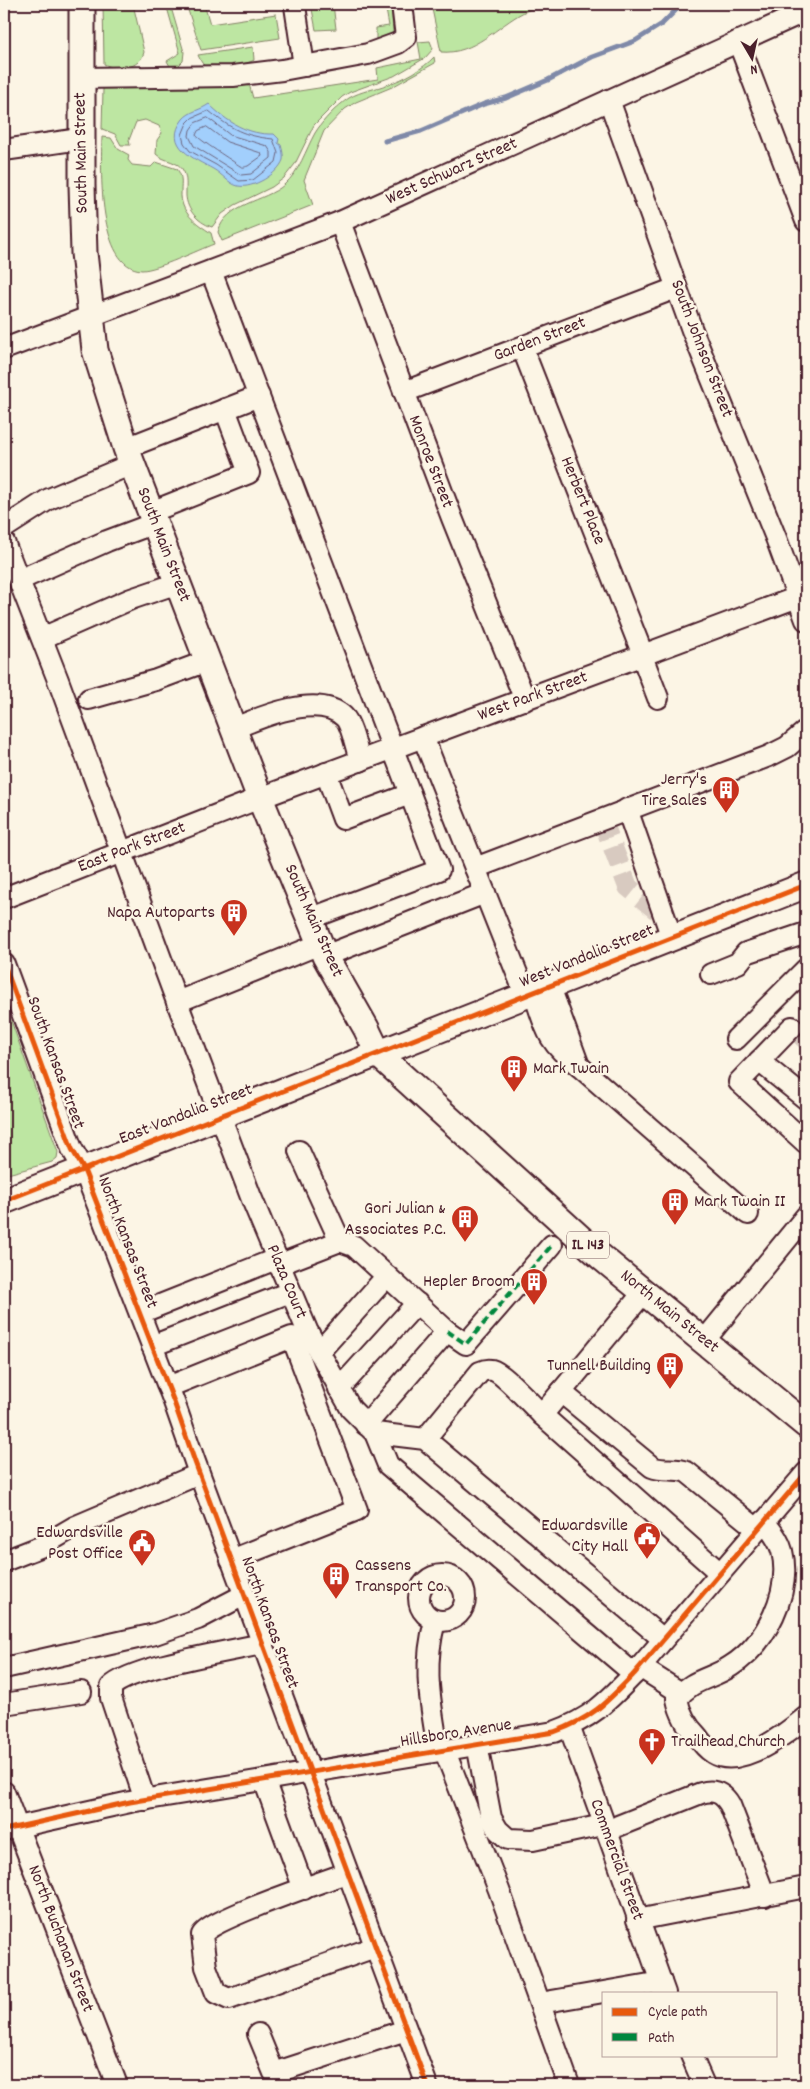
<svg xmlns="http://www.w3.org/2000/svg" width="810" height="2089" font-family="Dekko,sans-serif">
	<rect width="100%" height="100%" fill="#fcf5e5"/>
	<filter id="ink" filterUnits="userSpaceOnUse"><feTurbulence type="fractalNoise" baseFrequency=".02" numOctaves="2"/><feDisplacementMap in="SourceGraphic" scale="10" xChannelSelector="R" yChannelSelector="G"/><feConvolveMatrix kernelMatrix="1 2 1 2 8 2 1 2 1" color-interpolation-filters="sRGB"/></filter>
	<g filter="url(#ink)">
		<g fill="#bde6a2" stroke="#848266">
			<path d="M103,4H133L144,52C140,69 118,71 104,64Z"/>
			<path d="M166,4H170L184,52L183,61L177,67L170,66L167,61L180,53Z"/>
			<path d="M186,4H204L210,24L276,14L280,38L201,50Z"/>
			<path d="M311,4H333L336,29L316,30Z"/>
			<path d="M385,4H391L393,32L387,39L376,41V28L389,26Z"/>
			<path d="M431,4H545C538,7 530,9 524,12C497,26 474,55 441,52Z"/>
			<path d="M430,41L433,49L425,58L394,76L350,92L342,97L314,125L295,164L284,178L272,187L235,205L222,214L212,227C197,222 185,208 186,192C186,186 187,179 184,172C179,160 164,162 156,154L157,140L162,133L159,126L145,120L136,122L129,140L130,145H121L115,134L102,129L103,89L106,87H196L244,83L249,84L253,98L378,79L377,68L421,59L418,42Z"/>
			<path d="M253,47L254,60C247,65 213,70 205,66C201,63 200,59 198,55Z"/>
			<path d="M434,57L435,63L392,87L356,102L345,109L324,131L304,180L313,205L222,241L218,232C226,203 264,202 284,185C300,171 305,151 315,133C323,120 337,106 349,98C361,91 376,89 389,84C404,79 423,69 434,57Z"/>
			<path d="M102,137L111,138L118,149L129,155L128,160L132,165L151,167L156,162L177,169C183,177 181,183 181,192C180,213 196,223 211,233L214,244C198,250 157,270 142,270C97,268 101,167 102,137Z"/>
			<path d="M4,1001L58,1152L57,1158L52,1162L4,1175Z"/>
		</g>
		<path fill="#a2cffc" stroke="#7f89a8" d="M209,104C227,122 248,135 274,134L279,139L278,143L281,145C282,149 284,155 283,160C278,174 253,189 238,186C229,184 222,174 213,169C195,159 162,146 183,119C190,111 201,110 209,104Z"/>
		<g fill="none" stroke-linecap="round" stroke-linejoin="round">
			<g stroke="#6d657f" stroke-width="1">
				<path d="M209,111C231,129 244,136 273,139L278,153L276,162L253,180L239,181L216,165L190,151L184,143L182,135L187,123L192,118Z"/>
				<path d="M208,118L230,135L267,146L271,152V158L251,174L241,175L194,146L189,136L190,130L195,123Z"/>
				<path d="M207,127L227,142L261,153L262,156L248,166C244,167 244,168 240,166C234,162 198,139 196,135L198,131Z"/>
			</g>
			<path stroke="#7f89a8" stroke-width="5" d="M385,141L421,131L484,104L506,98L548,80L592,57L635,41L662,24L682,4"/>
			<g stroke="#d8cac0" stroke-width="20" stroke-dasharray="20 10" stroke-linecap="butt">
				<path d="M602,819L628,887L665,917"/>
				<path d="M792,1027L806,1040"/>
			</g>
			<defs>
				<g id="minor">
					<path d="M295,6L304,66"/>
					<path d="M738,41L806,221"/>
					<path d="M81,78L233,76L282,70L368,54L398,43L406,37L402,4"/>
					<path d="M609,100L692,330L776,538L806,620"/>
					<path d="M4,150L80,139"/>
					<path d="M340,222L452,518L525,700"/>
					<path d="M211,271L439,870L309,919"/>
					<path d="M522,347L643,655"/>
					<path d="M4,349L340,222L806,11"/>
					<path d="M404,392L676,288"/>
					<path d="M126,448L259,396"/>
					<path d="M151,512L249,473L225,409"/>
					<path d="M4,528L49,499L132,464"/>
					<path d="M4,542L58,680L177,1002L320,944"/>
					<path d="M19,580L107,541L155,523"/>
					<path d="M42,638L131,599L178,583"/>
					<path d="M642,656L658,698"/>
					<path d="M89,699L156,680L207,661"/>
					<path d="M233,729C260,717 319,692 344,717C351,723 357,751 360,761"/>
					<path d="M423,737L526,996"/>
					<path d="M326,773L343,819L410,794"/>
					<path d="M627,809L672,938"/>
					<path d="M475,868L769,756L787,747L806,731"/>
					<path d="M4,898L260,798L806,594"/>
					<path d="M325,956L485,893"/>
					<path d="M4,964L72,1149L84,1170L174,1402L195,1462L427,2085"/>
					<path d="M711,974L738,963L746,953L806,933"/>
					<path d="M550,987L579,1066"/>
					<path d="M534,993C546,1029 547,1042 579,1066L748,1214"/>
					<path d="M177,1002L251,1197L307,1330L351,1409L375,1433L388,1465L634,1674"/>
					<path d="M792,1027L739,1082L806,1143"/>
					<path d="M736,1039L806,969"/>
					<path d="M759,1061L806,1099"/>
					<path d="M340,1241L354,1246L447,1331L366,1425"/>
					<path d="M278,1265L340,1241L299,1151"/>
					<path d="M140,1313L276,1259"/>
					<path d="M447,1331L466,1344L552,1245"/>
					<path d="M704,1341L806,1216"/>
					<path d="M152,1346L290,1292"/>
					<path d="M319,1352L387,1276"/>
					<path d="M168,1387L292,1337L357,1510L231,1560"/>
					<path d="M339,1389L417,1303"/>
					<path d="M561,1392L652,1467C664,1472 675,1467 687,1472L757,1529"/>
					<path d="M542,1415L720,1573"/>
					<path d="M375,1433L425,1439L663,1639"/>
					<path d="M425,1439L480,1372C484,1370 487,1369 492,1370C502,1372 533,1406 542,1415L644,1292"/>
					<path d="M764,1521C771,1531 779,1539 782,1551C792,1592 766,1644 731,1666C712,1679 691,1679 677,1699C680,1714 686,1725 697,1736C701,1742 707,1749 713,1753C740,1770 787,1733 806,1717"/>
					<path d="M4,1561L40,1547L74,1527L199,1474"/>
					<circle cx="442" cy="1598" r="23"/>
					<path d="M435,1621C422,1669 431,1703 438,1750"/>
					<path d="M640,1667L681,1693"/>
					<path d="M4,1668L155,1634L198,1619L244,1595"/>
					<path d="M4,1704L81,1692"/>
					<path d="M569,1726L665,1993"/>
					<path d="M477,1744L491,1818L498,1830L508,1839L533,1840L603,1825"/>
					<path d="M444,1749L499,1890L569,2085"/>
					<path d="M264,1780L304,1889"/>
					<path d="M4,1792L117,2085"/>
					<path d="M145,1800L111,1698V1687C130,1667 231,1651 262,1644"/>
					<path d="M618,1826L701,1793C715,1789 723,1793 730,1805L765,1896"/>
					<path d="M4,1830L130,1802L554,1732C592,1718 606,1703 634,1674L806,1473"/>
					<path d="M347,1873C325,1881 208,1920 202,1935L206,1967L216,1993L229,1999L375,1947"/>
					<path d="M637,1920L806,1887"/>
					<path d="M540,2003L661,1982"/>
					<path d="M258,2034L274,2073L406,2030"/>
					<path d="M691,2055L704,2085"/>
				</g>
				<g id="major">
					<path d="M82,4V185L84,253L95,350L126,448L260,798L325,956L366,1028L379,1055L601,1257L806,1425"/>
					<path d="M4,1201L806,885"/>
				</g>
			</defs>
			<use href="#minor" stroke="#4a1f2b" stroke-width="24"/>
			<use href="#major" stroke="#4a1f2b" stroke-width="29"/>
			<use href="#minor" stroke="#fcf5e5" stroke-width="20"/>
			<use href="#major" stroke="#fcf5e5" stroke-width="25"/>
			<path stroke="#00873e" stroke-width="4" stroke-dasharray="8 4" stroke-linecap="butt" d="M447,1331L466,1344L552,1245"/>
			<defs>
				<g id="cycleway">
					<path d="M4,964L72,1149L84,1170L174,1402L195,1462L427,2085"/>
					<path d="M4,1201L806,885"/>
					<path d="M4,1830L130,1802L554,1732C592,1718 606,1703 634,1674L806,1473"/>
				</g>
			</defs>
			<use href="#cycleway" stroke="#fcf5e5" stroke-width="8"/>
			<use href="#cycleway" stroke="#e8590c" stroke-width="5"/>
		</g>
	</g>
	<defs>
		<symbol id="building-pin" viewBox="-11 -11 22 30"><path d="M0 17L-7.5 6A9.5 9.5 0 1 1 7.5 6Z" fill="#c8321e" stroke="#fcf5e5"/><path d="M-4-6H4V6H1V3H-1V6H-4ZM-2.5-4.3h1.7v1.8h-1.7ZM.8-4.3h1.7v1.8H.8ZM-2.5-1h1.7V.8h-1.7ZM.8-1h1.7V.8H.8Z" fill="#fff"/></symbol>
		<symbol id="civic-pin" viewBox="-11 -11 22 30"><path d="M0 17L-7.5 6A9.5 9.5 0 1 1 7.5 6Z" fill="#c8321e" stroke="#fcf5e5"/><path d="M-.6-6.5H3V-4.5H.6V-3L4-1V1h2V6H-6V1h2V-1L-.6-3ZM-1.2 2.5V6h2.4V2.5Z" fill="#fff"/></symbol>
		<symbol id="church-pin" viewBox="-11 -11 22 30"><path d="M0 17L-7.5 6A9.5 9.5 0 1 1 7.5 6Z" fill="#c8321e" stroke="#fcf5e5"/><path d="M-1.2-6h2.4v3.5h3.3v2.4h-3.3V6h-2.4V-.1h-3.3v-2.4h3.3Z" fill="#fff"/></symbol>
	</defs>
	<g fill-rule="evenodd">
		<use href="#building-pin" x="710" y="774" width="32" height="43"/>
		<use href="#building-pin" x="218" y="897" width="32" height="43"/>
		<use href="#building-pin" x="498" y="1053" width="32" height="43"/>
		<use href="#building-pin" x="659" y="1186" width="32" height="43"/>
		<use href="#building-pin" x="449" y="1203" width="32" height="43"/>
		<use href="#building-pin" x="518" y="1266" width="32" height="43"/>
		<use href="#building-pin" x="654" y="1350" width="32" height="43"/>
		<use href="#civic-pin" x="631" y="1520" width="32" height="43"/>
		<use href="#civic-pin" x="126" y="1527" width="32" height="43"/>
		<use href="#building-pin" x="320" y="1560" width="32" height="43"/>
		<use href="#church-pin" x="636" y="1726" width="32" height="43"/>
	</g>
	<g text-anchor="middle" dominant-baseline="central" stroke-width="5" stroke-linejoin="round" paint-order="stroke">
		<rect fill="#fcf5e5" stroke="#7f5f63" stroke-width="1" x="567" y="1231.5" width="42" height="27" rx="4"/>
		<g font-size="16" font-weight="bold" fill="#4a1f2b">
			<text x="588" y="1245">IL 143</text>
		</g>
		<g font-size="18" fill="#4a1f2b" stroke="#fcf5e5">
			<text transform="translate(82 153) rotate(-91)">South Main Street</text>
			<text transform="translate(452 172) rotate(-24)">West Schwarz Street</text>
			<text transform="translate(540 340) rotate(-21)">Garden Street</text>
			<text transform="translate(701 349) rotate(69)">South Johnson Street</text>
			<text transform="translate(430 462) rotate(69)">Monroe Street</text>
			<text transform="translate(582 501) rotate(68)">Herbert Place</text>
			<text transform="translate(163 545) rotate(69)">South Main Street</text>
			<text transform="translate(533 697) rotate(-20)">West Park Street</text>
			<text transform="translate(132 848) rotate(-21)">East Park Street</text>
			<text transform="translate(313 921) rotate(66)">South Main Street</text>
			<text transform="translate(587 957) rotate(-22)">West Vandalia Street</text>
			<text transform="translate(55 1063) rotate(70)">South Kansas Street</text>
			<text transform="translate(186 1115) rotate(-21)">East Vandalia Street</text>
			<text transform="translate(127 1243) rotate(69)">North Kansas Street</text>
			<text transform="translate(286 1282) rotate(67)">Plaza Court</text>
			<text transform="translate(669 1312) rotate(39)">North Main Street</text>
			<text transform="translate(269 1623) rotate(70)">North Kansas Street</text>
			<text transform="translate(456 1734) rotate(-9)">Hillsboro Avenue</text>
			<text transform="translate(616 1860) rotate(70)">Commercial Street</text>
			<text transform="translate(60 1939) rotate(69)">North Buchanan Street</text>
		</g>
		<g font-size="18" fill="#4a1f2b" stroke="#fcf5e5" text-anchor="end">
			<text x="707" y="780">Jerry's<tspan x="707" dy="21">Tire Sales</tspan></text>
			<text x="215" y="913">Napa Autoparts</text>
			<text x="533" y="1069" text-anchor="start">Mark Twain</text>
			<text x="694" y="1202" text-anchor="start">Mark Twain II</text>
			<text x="446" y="1209">Gori Julian &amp;<tspan x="446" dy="21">Associates P.C.</tspan></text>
			<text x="515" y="1282">Hepler Broom</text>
			<text x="651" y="1366">Tunnell Building</text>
			<text x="628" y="1526">Edwardsville<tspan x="628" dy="21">City Hall</tspan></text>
			<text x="123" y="1533">Edwardsville<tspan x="123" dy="21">Post Office</tspan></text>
			<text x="355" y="1566" text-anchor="start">Cassens<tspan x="355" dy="21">Transport Co.</tspan></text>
			<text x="671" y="1742" text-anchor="start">Trailhead Church</text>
		</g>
	</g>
	<rect width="810" height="2089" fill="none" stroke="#fcf5e5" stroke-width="20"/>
	<rect x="10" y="10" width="790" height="2069" fill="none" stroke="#4a1f2b" stroke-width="2" filter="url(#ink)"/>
	<rect x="602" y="1992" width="175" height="65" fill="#fcf5e5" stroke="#b59f9b"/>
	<rect x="612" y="2008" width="25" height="8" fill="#e8590c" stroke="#b59f9b"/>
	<text x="648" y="2016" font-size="15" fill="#4a1f2b">Cycle path</text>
	<rect x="612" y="2033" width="25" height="8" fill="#00873e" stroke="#b59f9b"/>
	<text x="648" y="2042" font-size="15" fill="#4a1f2b">Path</text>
	<g transform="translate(752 58) rotate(171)" stroke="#fcf5e5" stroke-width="4" paint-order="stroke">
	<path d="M0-4L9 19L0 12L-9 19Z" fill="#4a1f2b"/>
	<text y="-8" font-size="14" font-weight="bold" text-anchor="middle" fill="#4a1f2b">N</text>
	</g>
</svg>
